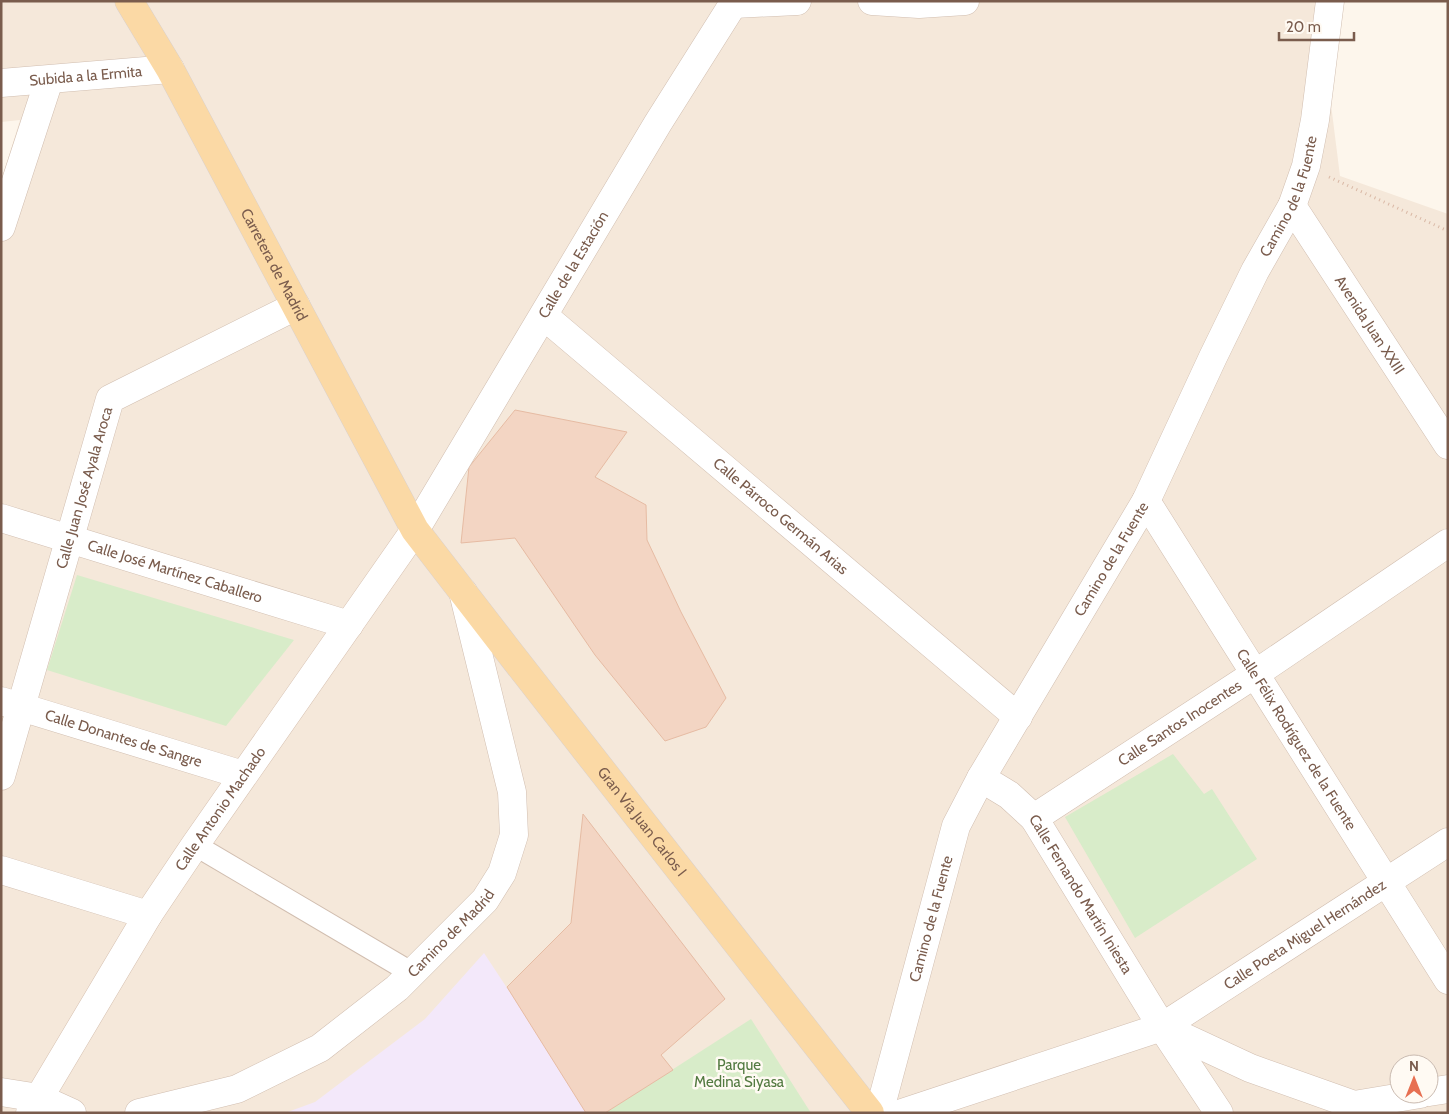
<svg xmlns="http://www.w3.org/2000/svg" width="1449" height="1114" font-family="Cabin,sans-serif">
	<rect width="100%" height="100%" fill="#fdf6ec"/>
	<path fill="#f5e8da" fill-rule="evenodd" d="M1,1H1318L1340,176L1448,214V1113H1V181L20,120L1,122ZM1399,1064H1429V1094H1399Z"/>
	<path fill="#f3e8fa" d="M484,953L589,1113H285L315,1102L425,1019Z"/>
	<g fill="#d8ecc9">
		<path d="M77,575L294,640L226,726L47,670Z"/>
		<path d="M1173,754L1204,794L1212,789L1257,859L1135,938L1065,817Z"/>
		<path d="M751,1019L811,1113H605Z"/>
	</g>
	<g fill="#f3d5c3" stroke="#e6bba3">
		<path d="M515,410L627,432L595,477L646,505L647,540L681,612L726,698L706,727L665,741L595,655L515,538L461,543L469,467Z"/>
		<path d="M583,814L725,999L661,1055L673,1070L605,1113H586L507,987L571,923Z"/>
	</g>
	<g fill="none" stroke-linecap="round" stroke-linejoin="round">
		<defs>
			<path id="pedestrian" d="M195,845L412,973"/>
			<g id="minor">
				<path d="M872,1L919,4L965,1"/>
				<path d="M734,4L797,1"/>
				<path id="s1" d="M1,83L170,69"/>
				<path id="s2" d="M1292,206L1448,445"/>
				<path d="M1,227L49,80"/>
				<path id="s3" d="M544,316L1018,717"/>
				<path id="s4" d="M1146,501L1448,980"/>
				<path id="s5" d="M1,518L349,625"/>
				<path id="s6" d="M415,530L658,123L735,1"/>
				<path id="s7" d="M1,701L243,775"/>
				<path id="s8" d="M1,776L110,399L296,306"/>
				<path id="s9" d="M981,778L1009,795L1034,818L1162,1027L1219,1113"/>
				<path id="s10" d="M1034,818L1255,674L1448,543"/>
				<path d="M1,870L148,915"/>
				<path d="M1162,1027L1250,1068L1354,1105L1420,1094"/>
				<path d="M1,1092L39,1098L72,1113"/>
				<path d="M1429,1092L1448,1089"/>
				<path id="s11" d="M139,1113L237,1089L320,1048L397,988L485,900L502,873L514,835L512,792L463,592"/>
				<path id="s12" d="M879,1113L956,826L981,778L1146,501L1213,357L1255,271L1292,206L1306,166L1315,120L1330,1"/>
				<path id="s13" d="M902,1113L1162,1027L1448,842"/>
			</g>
			<g id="secondary">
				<path id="s14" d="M30,1113L148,915L195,845L415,530"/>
			</g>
			<g id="primary">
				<path id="s15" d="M129,1L170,69L415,530L506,648L870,1113"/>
			</g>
		</defs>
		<use href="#pedestrian" stroke="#d1beb0" stroke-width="23"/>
		<use href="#minor" stroke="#d1beb0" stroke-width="29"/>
		<use href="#secondary" stroke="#d6c0b0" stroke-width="29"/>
		<use href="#primary" stroke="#dad1cd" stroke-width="29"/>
		<path stroke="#d9b8a5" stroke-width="3" stroke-dasharray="1 4" stroke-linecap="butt" d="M1329,177L1448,231"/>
		<use href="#pedestrian" stroke="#fff" stroke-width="21"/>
		<use href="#minor" stroke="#fff" stroke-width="28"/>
		<use href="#secondary" stroke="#fff" stroke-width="28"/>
		<use href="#primary" stroke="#fbd9a5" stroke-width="28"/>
	</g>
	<g text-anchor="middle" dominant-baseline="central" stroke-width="5" stroke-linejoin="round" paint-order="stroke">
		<g font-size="15" fill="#7a5c4d" stroke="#fffaf3">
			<text stroke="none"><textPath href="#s1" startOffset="85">Subida a la Ermita</textPath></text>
			<text stroke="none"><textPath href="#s12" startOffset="1011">Camino de la Fuente</textPath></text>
			<text stroke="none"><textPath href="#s15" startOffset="301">Carretera de Madrid</textPath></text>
			<text stroke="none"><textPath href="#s6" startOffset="309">Calle de la Estación</textPath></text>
			<text stroke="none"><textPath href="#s2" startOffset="142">Avenida Juan XXIII</textPath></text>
			<text stroke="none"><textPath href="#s8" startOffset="300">Calle Juan José Ayala Aroca</textPath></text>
			<text stroke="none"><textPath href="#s3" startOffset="310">Calle Párroco Germán Arias</textPath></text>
			<text stroke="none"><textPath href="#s12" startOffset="606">Camino de la Fuente</textPath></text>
			<text stroke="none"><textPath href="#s5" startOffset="182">Calle José Martínez Caballero</textPath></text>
			<text stroke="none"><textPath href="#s10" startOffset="174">Calle Santos Inocentes</textPath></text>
			<text stroke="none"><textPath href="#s7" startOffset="128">Calle Donantes de Sangre</textPath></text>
			<text stroke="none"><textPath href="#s4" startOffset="282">Calle Félix Rodríguez de la Fuente</textPath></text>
			<text stroke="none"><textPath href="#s14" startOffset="359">Calle Antonio Machado</textPath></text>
			<text stroke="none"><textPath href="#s15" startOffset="971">Gran Vía Juan Carlos I</textPath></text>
			<text stroke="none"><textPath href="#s9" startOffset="156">Calle Fernando Martín Iniesta</textPath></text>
			<text stroke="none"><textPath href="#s12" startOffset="201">Camino de la Fuente</textPath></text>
			<text stroke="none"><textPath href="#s11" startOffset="368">Camino de Madrid</textPath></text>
			<text stroke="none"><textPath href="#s13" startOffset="444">Calle Poeta Miguel Hernández</textPath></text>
		</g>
		<g font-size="15" fill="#537a41" stroke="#fffaf3">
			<text x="739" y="1065">Parque<tspan x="739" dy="17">Medina Siyasa</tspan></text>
		</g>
	</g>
	<rect width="1449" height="1114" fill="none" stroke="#7a5c4d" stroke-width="5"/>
	<g transform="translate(1414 1079)"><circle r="24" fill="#fffaf3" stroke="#cabbb1"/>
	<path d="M0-4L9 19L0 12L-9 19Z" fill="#e76f51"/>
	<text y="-8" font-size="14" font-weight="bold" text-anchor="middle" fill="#7a5c4d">N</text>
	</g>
	<path d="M1279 32v8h75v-8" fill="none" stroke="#7a5c4d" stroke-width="2.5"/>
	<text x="1286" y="32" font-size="15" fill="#7a5c4d" stroke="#fffaf3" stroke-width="4" paint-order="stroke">20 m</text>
</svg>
